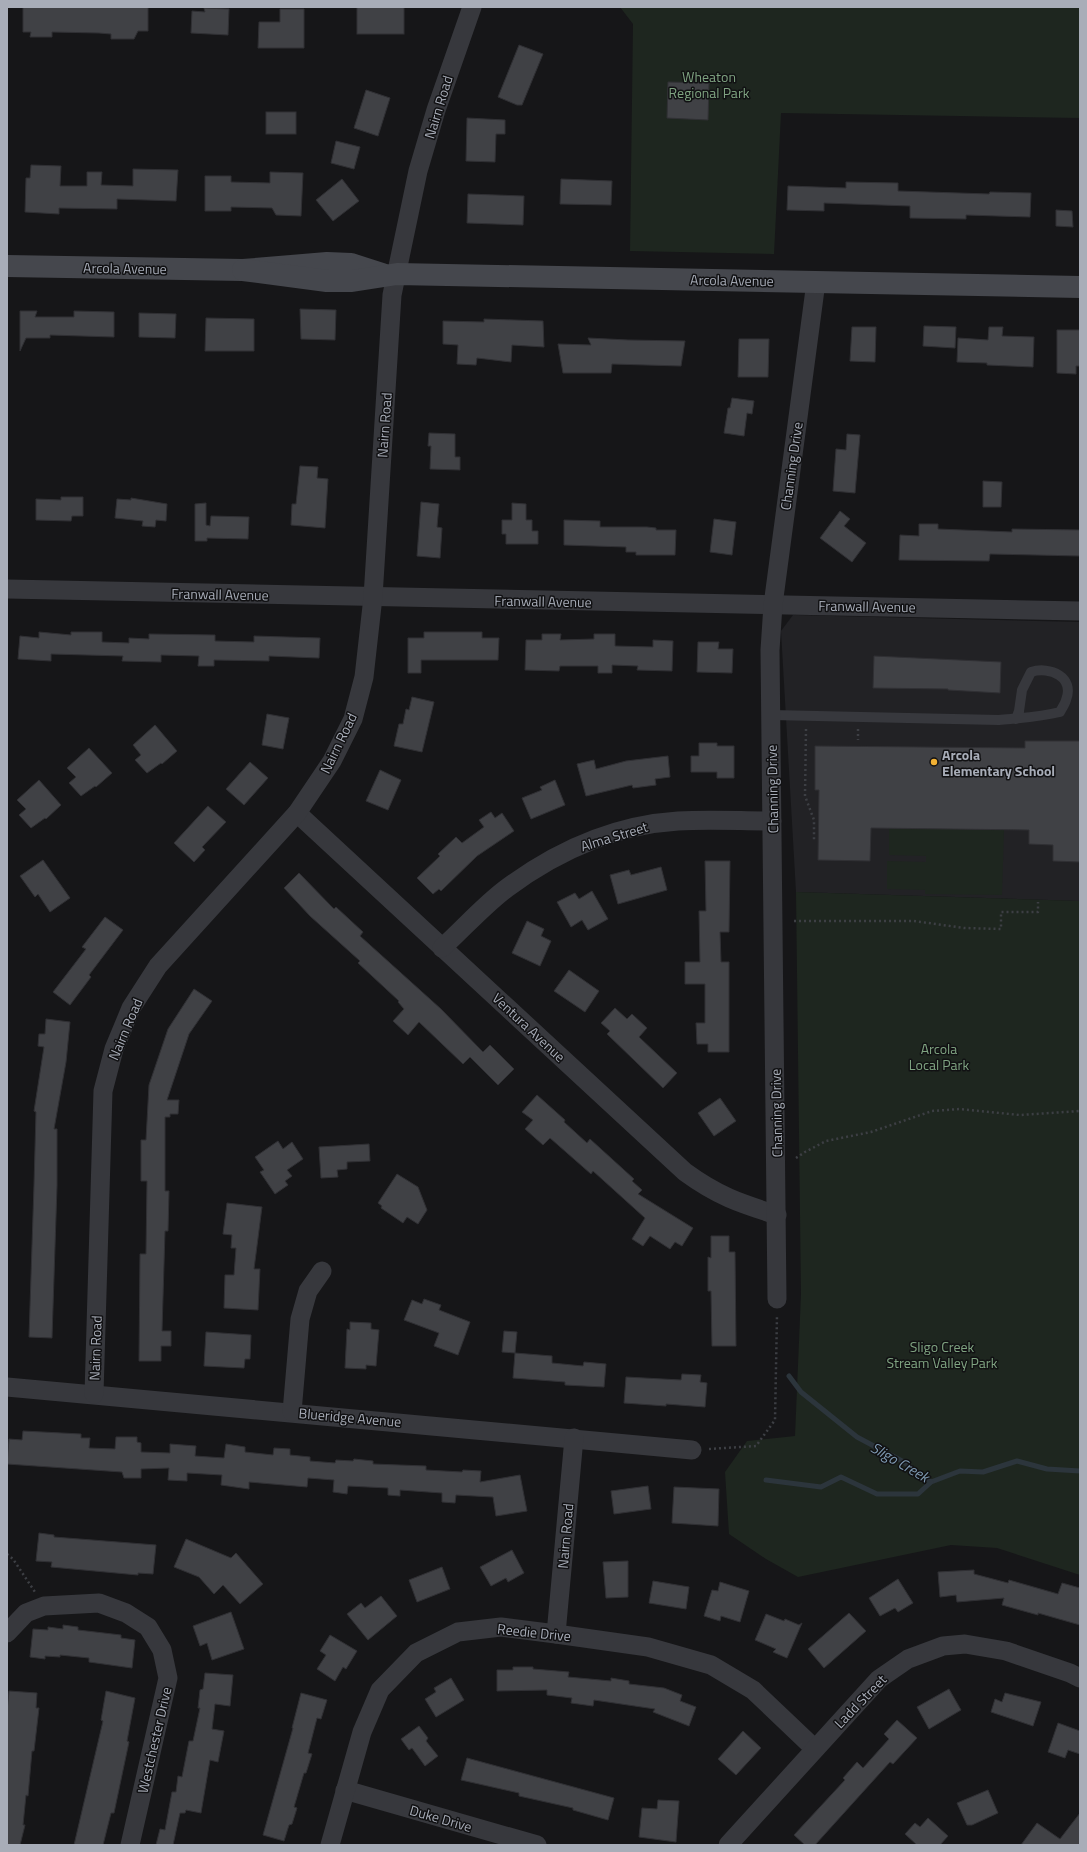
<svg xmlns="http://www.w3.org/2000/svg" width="1087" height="1852" font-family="'Titillium Web',sans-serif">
	<rect width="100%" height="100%" fill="#161618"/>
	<path fill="#222225" d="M793,615L1080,622V901L796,892L781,631Z"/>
	<g fill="#1e261f">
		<path d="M620,7H1080V118L781,113L774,254L630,251L633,24Z"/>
		<path d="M889,828L1004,830L1002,895L925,894V890L887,889V861L926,862V856L889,855Z"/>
		<path d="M796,892L1080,901V1575L997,1548L951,1545L798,1577L766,1559L729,1534L725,1472L747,1441L795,1436L801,1294Z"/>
	</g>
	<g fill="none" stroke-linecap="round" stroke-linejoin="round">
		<g stroke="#2c353c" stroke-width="5">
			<path d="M789,1376L801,1392L857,1437L902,1461L931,1482L960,1471L983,1472L1017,1461L1047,1469L1080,1471"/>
			<path d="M766,1480L821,1487L841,1477L877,1494H918L931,1482"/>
		</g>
	</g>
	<g fill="#404145" stroke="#303034">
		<path d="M23,7H148V31H138L134,39H111V34L99,33L52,32V37H30L31,32H23Z"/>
		<rect x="357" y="7" width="47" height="27"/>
		<path d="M204,8L229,9L228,35L191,33L192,11L205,12Z"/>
		<path d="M280,9H304V48H258L259,22H280Z"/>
		<path d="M519,45L543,54L522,105H517L498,97Z"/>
		<path d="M668,82L709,83L708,120L667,118Z"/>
		<path d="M366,90L390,98L378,136L354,128Z"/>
		<rect x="266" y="112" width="30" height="22"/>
		<path d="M467,118L505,120V134H496L495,162L466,161Z"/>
		<path d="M336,141L360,147L354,169L331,163Z"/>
		<path d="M31,165L61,166L60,186H87V172H102L101,185L133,186V169L178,170L176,201L117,199V209L59,208V214L25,212L26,178H30Z"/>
		<path d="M270,172L303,173L301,216L276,215L272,208L231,207V211H205V176H231V182L270,183Z"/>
		<path d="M342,179L359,201L333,221L316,200Z"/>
		<path d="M561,179L612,181L611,205L560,204Z"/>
		<path d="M846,182L898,183V191L989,194L990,192L1031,193L1030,217L966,215V219L910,218V206L824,203V211L787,210L788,186L846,188Z"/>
		<path d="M468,194L524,196L523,225L467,223Z"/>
		<path d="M1056,210L1072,211L1073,227L1056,226Z"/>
		<path d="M300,309L336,310L335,340L301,339Z"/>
		<path d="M20,311H37L35,317H74V311L114,312V337L50,335V338H26L20,351Z"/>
		<path d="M139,313L176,314L175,338L139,337Z"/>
		<path d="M206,318L254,319V351H205Z"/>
		<path d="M484,319L543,321L544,347L512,345L511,362L477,358L476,365L457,364L458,345L443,344V321L484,322Z"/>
		<path d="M924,326L956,327L955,348L923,346Z"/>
		<path d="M852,327H876L875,362L850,361Z"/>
		<path d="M989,327H1003L1002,336L1034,337L1033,367L987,365V363L957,362L958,338L988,340Z"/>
		<path d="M1057,330H1080V366H1076V374L1057,373Z"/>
		<path d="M588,338L628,340L685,341L681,366L612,364L611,373H563L558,344L591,345Z"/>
		<path d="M739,339H769L768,377H738Z"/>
		<path d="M732,398L754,401L752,414L747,413L744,436L724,433L728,408H730Z"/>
		<path d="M429,433L455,434V457H460V470L430,469L431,446H428Z"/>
		<path d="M847,434L860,435L855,493L833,491L836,449L846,450Z"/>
		<path d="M300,466L318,467L317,478L328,479L325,528L291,525L292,504H296Z"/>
		<path d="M983,481L1002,482L1001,507H983Z"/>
		<path d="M61,497H83V516H72L71,521L36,520V499L61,500Z"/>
		<path d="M131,498L167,504L166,521L156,520L155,527L142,526L143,521L115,518L117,499L131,500Z"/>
		<path d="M421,502L439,504L437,527L442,528L440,558L417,556Z"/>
		<path d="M206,503V525L210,526L211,516L249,517L248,539L207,538V541H195V504Z"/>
		<path d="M512,503L526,504V520H532V531H538V544H506V534H502V520H512Z"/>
		<path d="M840,511L850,519L844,526L866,543L852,562L820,538Z"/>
		<path d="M714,519L736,522L732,555L710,552Z"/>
		<path d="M564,520L600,521V527H647L656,528V530H676L675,555H636V552H626V547L564,545Z"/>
		<path d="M919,524H938V529L1012,532V529L1080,530V556L990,554L989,561L899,560L900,535L919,536Z"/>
		<path d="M39,632L71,635V632H102V642L129,643V638L149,639V634L215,635V641L254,642V636L320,638L319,658L269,656V661L214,660V666H198L199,656L161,655V662L122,661L123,656L51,654V661L18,659L20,636L39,638Z"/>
		<path d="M424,632H482V638H499L498,660H421V673H408V638H424Z"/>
		<path d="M542,634H561L560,640L594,639V634H615V646L653,647V640L673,641L672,671L637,670L638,666L612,665V673H598V666H560L559,671L525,670L526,640H542Z"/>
		<path d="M698,642H719L718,649H733L732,673L697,672Z"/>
		<path d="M874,656L1001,662L1000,693L948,690V689L873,688Z"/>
		<path d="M412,697L434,702L422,752L394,746L399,724H403L406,709L409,710Z"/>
		<path d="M267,714L289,718L283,749L262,745Z"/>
		<path d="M155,725L177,751L162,764L161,763L147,773L135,760L141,755L133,745Z"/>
		<path d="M1025,741H1080V862L1053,861V845L1029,844V830L871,828L870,861L818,860L819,790H815V746L1025,748Z"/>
		<path d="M699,743H717V746H734V778H717V772H691V756H699Z"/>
		<path d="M89,748L112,773L96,787L95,786L81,796L69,783L76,777L67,768Z"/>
		<path d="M668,756L670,777L655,779L656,785L633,788L632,785L586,796L577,764L594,760L596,769L626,761Z"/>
		<path d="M250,762L268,778L244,805L226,789Z"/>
		<path d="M380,770L401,780L388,810L366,801Z"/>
		<path d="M39,780L61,805L46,819L45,818L31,828L19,815L26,809L17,800Z"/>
		<path d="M555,780L565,805L531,819L522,798L542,790L540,787Z"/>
		<path d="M208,806L226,822L202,847L205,850L194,862L174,843Z"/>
		<path d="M491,812L495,818L502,813L514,831L477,856L441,891L439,889L433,894L417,878L440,856L438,854L456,837L462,843L484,827L479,820Z"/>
		<path d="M43,860L70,898L50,912L38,894L35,897L20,876Z"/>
		<path d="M705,861H730L729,932H720L721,962H729V1052H708V1044H697L696,1023H705V984H685V962H700L699,911H706Z"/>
		<path d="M661,867L667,890L618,904L610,875L629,870L631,875Z"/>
		<path d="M299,873L334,909L336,907L363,932L360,936L441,1009L483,1052L490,1045L514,1069L498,1085L470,1057L463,1064L419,1022L408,1035L393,1021L404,1009L398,1002L399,1001L358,963L360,961L310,916L284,888Z"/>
		<path d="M592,891L608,919L588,930L582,920L571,927L557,902L575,893L579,899Z"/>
		<path d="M105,917L123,930L89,975L91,977L70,1005L53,992L86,949L82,947Z"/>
		<path d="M527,921L544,929L541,936L551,941L540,966L512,953Z"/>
		<path d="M569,970L599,991L585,1012L554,991Z"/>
		<path d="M194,989L212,1001L189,1034L167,1100H179L178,1114H170V1117H165V1191H169L168,1231H165L162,1331H171V1346H161V1361H139L140,1254H146L147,1181H141V1140H146L149,1085L168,1029Z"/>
		<path d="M615,1008L627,1019L632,1014L647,1028L639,1037L677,1073L663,1088L607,1034L610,1031L601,1023Z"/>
		<path d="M46,1019L70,1022L66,1062L54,1129H57V1186L52,1338L29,1337L34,1185L36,1112L34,1111L44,1047L38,1046L39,1034H45Z"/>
		<path d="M537,1095L565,1120L564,1122L587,1143L590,1139L634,1179L632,1181L642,1190L638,1194L693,1228L682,1246L675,1242L670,1249L650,1236L643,1246L632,1239L645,1218L593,1171L591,1174L550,1138L543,1145L525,1129L533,1120L522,1112Z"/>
		<path d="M720,1098L736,1121L714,1136L698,1113Z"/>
		<path d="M278,1141L283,1149L292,1142L303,1159L287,1170L292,1176L285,1181L288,1185L275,1194L260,1172L264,1170L255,1157Z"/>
		<path d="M369,1144L370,1161L347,1162V1169L337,1170L338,1177L321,1178L319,1147Z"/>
		<path d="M397,1174L418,1187L427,1210L418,1224L407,1217L403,1223L381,1208L382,1206L378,1203Z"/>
		<path d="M227,1203L262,1207L254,1269H260L258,1310L224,1308L225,1275H234L236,1248H231L232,1235L223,1234Z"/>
		<path d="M711,1236H729V1252H735L736,1346H712L711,1291H708V1257L711,1258Z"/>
		<path d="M424,1299L441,1305L439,1310L470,1322L458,1355L434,1346L439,1333L404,1320L412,1300L422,1304Z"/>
		<path d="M350,1322L371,1323V1329L379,1330L376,1366L366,1365V1369L345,1368L347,1329L350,1330Z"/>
		<path d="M504,1331L517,1332L515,1353L502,1352Z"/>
		<path d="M206,1332L251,1335L250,1359H245L244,1368L204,1366Z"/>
		<path d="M515,1353L552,1356V1363L583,1366L584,1362L606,1364L604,1387L565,1385V1382L513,1378Z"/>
		<path d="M682,1374L701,1375L700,1382L707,1383L705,1407L666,1404V1406L624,1403L626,1377L681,1380Z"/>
		<path d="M23,1431L81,1434V1438H90L89,1448L115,1449L116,1437H137V1442L141,1443V1452L170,1453V1444L196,1446L195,1456L224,1458L226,1444L245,1447V1452L273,1455L274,1448L290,1449V1455L310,1457V1461L335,1463L336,1460L353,1461L354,1459L373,1461V1464L426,1466V1470L462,1472L463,1470L481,1471L480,1482L520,1475L527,1511L496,1516L493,1497L456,1495L455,1503L442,1502V1493L400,1490V1496L388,1495V1488L348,1486L347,1494L333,1492L334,1480L308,1478L307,1487L249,1482V1489L221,1485L222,1475L187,1473V1481L168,1480L169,1468L141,1469V1478H124L122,1472L7,1464L9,1439L22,1440Z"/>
		<path d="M648,1486L651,1509L614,1514L611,1491Z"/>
		<path d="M674,1487L719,1489L718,1526L672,1523Z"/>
		<path d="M39,1533L54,1535V1537L156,1545L153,1574L138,1573V1575L51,1567L52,1562L36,1561Z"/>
		<path d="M186,1539L231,1558L236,1553L263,1584L240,1604L223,1585L214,1594L199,1577L174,1567Z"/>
		<path d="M512,1550L524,1573L508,1582L506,1578L491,1586L480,1567Z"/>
		<path d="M628,1561V1597L606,1598L603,1562Z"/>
		<path d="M442,1567L450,1589L417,1602L409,1580Z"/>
		<path d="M974,1570V1574L1008,1583L1009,1580L1058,1594L1062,1583L1080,1588V1625L1038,1613V1615L1002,1605L1004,1598L957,1602L956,1595L940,1597L938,1572Z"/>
		<path d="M898,1579L913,1603L898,1612L895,1608L880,1616L869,1598Z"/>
		<path d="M653,1581L689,1587L686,1609L649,1603Z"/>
		<path d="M720,1582L749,1591L740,1622L721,1616L720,1621L704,1616L712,1590L718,1591Z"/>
		<path d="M381,1596L397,1616L368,1640L347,1614L361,1603L365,1608Z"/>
		<path d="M231,1612L244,1649L212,1660L207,1643L200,1646L193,1626Z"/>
		<path d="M849,1613L866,1631L824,1668L808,1649Z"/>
		<path d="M766,1614L784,1621L785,1619L799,1625L802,1623L787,1658L773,1652L776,1649L755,1640Z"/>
		<path d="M63,1625L78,1627V1630L121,1635V1638L135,1640L132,1668L89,1662V1658L60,1655V1657L45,1656V1659L30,1657L33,1629L48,1630V1627L63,1629Z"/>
		<path d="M330,1635L357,1651L346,1669L343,1667L335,1681L317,1669L326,1655L320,1651Z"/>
		<path d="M513,1667H533V1669L569,1672L568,1677L611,1681V1678L629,1681V1684L664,1688L682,1695L680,1701L696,1707L689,1726L653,1712L655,1709L594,1700L593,1706L571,1703L572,1698L547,1695V1690L497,1691V1670H513Z"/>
		<path d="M205,1673L233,1675L230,1706L215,1704L212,1729L224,1731L218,1762L210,1760L201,1813L186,1810L185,1813H180L173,1845H156L160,1829L165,1830L172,1792H176L178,1776L182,1777L189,1741H193L200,1708H198L200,1690L203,1689Z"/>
		<path d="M451,1678L464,1700L436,1717L425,1699L436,1692L434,1688Z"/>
		<path d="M949,1689L961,1710L929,1729L917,1707Z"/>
		<path d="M9,1691L37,1693L36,1708H39L34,1751H32L28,1796L26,1795L23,1825H25L20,1845H7V1711Z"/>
		<path d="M106,1691L135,1698L127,1741L129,1742L114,1813H111L103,1845H74L103,1721L101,1720Z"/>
		<path d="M301,1693L327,1700L321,1719L317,1718L308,1753L312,1754L306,1773H304L294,1807L297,1808L292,1824L289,1825L284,1841L263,1835L293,1728H292Z"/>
		<path d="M1005,1693L1041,1702L1033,1726L991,1712L995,1699L1002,1702Z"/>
		<path d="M897,1720L917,1738L893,1764L890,1762L815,1845H805L794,1835L845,1780L843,1778L857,1762L863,1768L889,1739L884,1734Z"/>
		<path d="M1058,1723L1080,1731V1754L1068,1750L1065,1758L1048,1752Z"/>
		<path d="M419,1726L428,1738L426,1741L438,1756L425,1766L412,1748L409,1750L401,1739Z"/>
		<path d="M743,1731L761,1748L736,1775L718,1759Z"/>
		<path d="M467,1758L614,1798L608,1820L573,1810V1808L519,1796V1793L461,1780Z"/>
		<path d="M988,1790L998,1813L972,1825H967L957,1803Z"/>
		<path d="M658,1800L679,1801L676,1842L639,1837L642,1808L657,1809Z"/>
		<path d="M1080,1813V1845H1021L1037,1823L1060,1839Z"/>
		<path d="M928,1818L948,1836L940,1845H917L905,1834L915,1823L920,1827Z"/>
	</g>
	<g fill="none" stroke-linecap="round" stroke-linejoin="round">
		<g stroke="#3d3f44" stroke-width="2.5" stroke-dasharray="2 3" stroke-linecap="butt">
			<path d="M806,729L805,796L814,820V841"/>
			<path d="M858,729V740"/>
			<path d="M794,921H914L964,928L1001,929V912H1038V902"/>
			<path d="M796,1158L805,1152L826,1141L871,1132L932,1111L960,1109L1020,1115L1080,1111"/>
			<path d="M709,1449L756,1446L775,1420L777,1315"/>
			<path d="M7,1554L13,1559L35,1592"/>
		</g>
		<path stroke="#37383d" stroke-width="10" d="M771,715L999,720C1020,718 1040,717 1060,712C1062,708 1065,704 1066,700C1075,677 1050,666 1031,672L1022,690L1019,711L1016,719"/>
		<g stroke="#37383d" stroke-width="19">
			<path d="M7,589L1080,611"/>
			<path d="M297,813L685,1172C718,1196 739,1203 777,1215"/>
			<path d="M442,948C464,928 484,905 507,888C557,851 615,825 678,821C709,819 741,821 772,821"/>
			<path d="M777,1299L770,650L773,605L816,282"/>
			<path d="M7,1387L692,1450"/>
			<path d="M94,1394L103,1091L114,1049L131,1008L158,966L297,813L332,761L353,719L364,677L373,597L392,295L418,171L436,110L472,7"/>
			<path d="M292,1412L300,1319L308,1291L322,1271"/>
			<path d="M7,1633L26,1613L44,1606L99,1603L126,1613L148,1627L162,1650L168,1678L130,1845"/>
			<path d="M556,1634L574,1438"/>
			<path d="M345,1790L537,1845"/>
			<path d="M330,1845L362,1732L380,1690L416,1653L458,1632L501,1627L556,1634L648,1647L711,1665L753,1690L815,1749"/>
			<path d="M728,1845L879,1679L908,1659L943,1646L965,1644L1006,1651L1070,1673L1080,1678"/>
		</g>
		<g stroke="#45474d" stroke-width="22">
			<path d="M7,266L243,270L327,263L351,264L382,274"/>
			<path d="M243,270L327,281H352L397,274L1080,287"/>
		</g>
	</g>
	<circle fill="#f2b134" stroke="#111113" stroke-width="1.5" cx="934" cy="762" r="4"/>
	<g text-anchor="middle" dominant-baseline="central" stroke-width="3" stroke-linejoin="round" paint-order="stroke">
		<g font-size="14" fill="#7fa381" stroke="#111113">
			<text x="709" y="76">Wheaton<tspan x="709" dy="16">Regional Park</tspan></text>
			<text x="939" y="1048">Arcola<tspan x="939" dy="16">Local Park</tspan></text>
			<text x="942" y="1346">Sligo Creek<tspan x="942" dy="16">Stream Valley Park</tspan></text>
		</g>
		<g font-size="14" fill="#a8adb8" stroke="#111113">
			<text transform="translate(438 107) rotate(-73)">Nairn Road</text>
			<text transform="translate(125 268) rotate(1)">Arcola Avenue</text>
			<text transform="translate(732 280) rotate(1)">Arcola Avenue</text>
			<text transform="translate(384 425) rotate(-86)">Nairn Road</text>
			<text transform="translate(791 466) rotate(-82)">Channing Drive</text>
			<text transform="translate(220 594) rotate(1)">Franwall Avenue</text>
			<text transform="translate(543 601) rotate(1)">Franwall Avenue</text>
			<text transform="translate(867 606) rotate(1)">Franwall Avenue</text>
			<text transform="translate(338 743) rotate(-64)">Nairn Road</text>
			<text transform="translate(772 789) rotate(-91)">Channing Drive</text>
			<text transform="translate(614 836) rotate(-17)">Alma Street</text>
			<text transform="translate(529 1027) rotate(43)">Ventura Avenue</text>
			<text transform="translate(125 1029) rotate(-67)">Nairn Road</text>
			<text transform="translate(776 1113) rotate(-91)">Channing Drive</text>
			<text transform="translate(95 1348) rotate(-88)">Nairn Road</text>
			<text transform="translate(350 1417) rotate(5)">Blueridge Avenue</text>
			<text transform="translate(565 1536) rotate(-85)">Nairn Road</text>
			<text transform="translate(534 1632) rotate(6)">Reedie Drive</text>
			<text transform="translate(860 1701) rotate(-46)">Ladd Street</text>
			<text transform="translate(154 1740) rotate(-77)">Westchester Drive</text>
			<text transform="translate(441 1818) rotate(16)">Duke Drive</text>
		</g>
		<g font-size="14" font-weight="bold" fill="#a8adb8" stroke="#111113" text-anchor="start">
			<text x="942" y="754">Arcola<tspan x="942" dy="16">Elementary School</tspan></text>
		</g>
		<g font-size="15" font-style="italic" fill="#7f9bb3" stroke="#111113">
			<text transform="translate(900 1462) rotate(30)">Sligo Creek</text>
		</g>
	</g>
	<rect width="1087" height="1852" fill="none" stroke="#a8adb8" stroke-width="16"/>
</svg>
